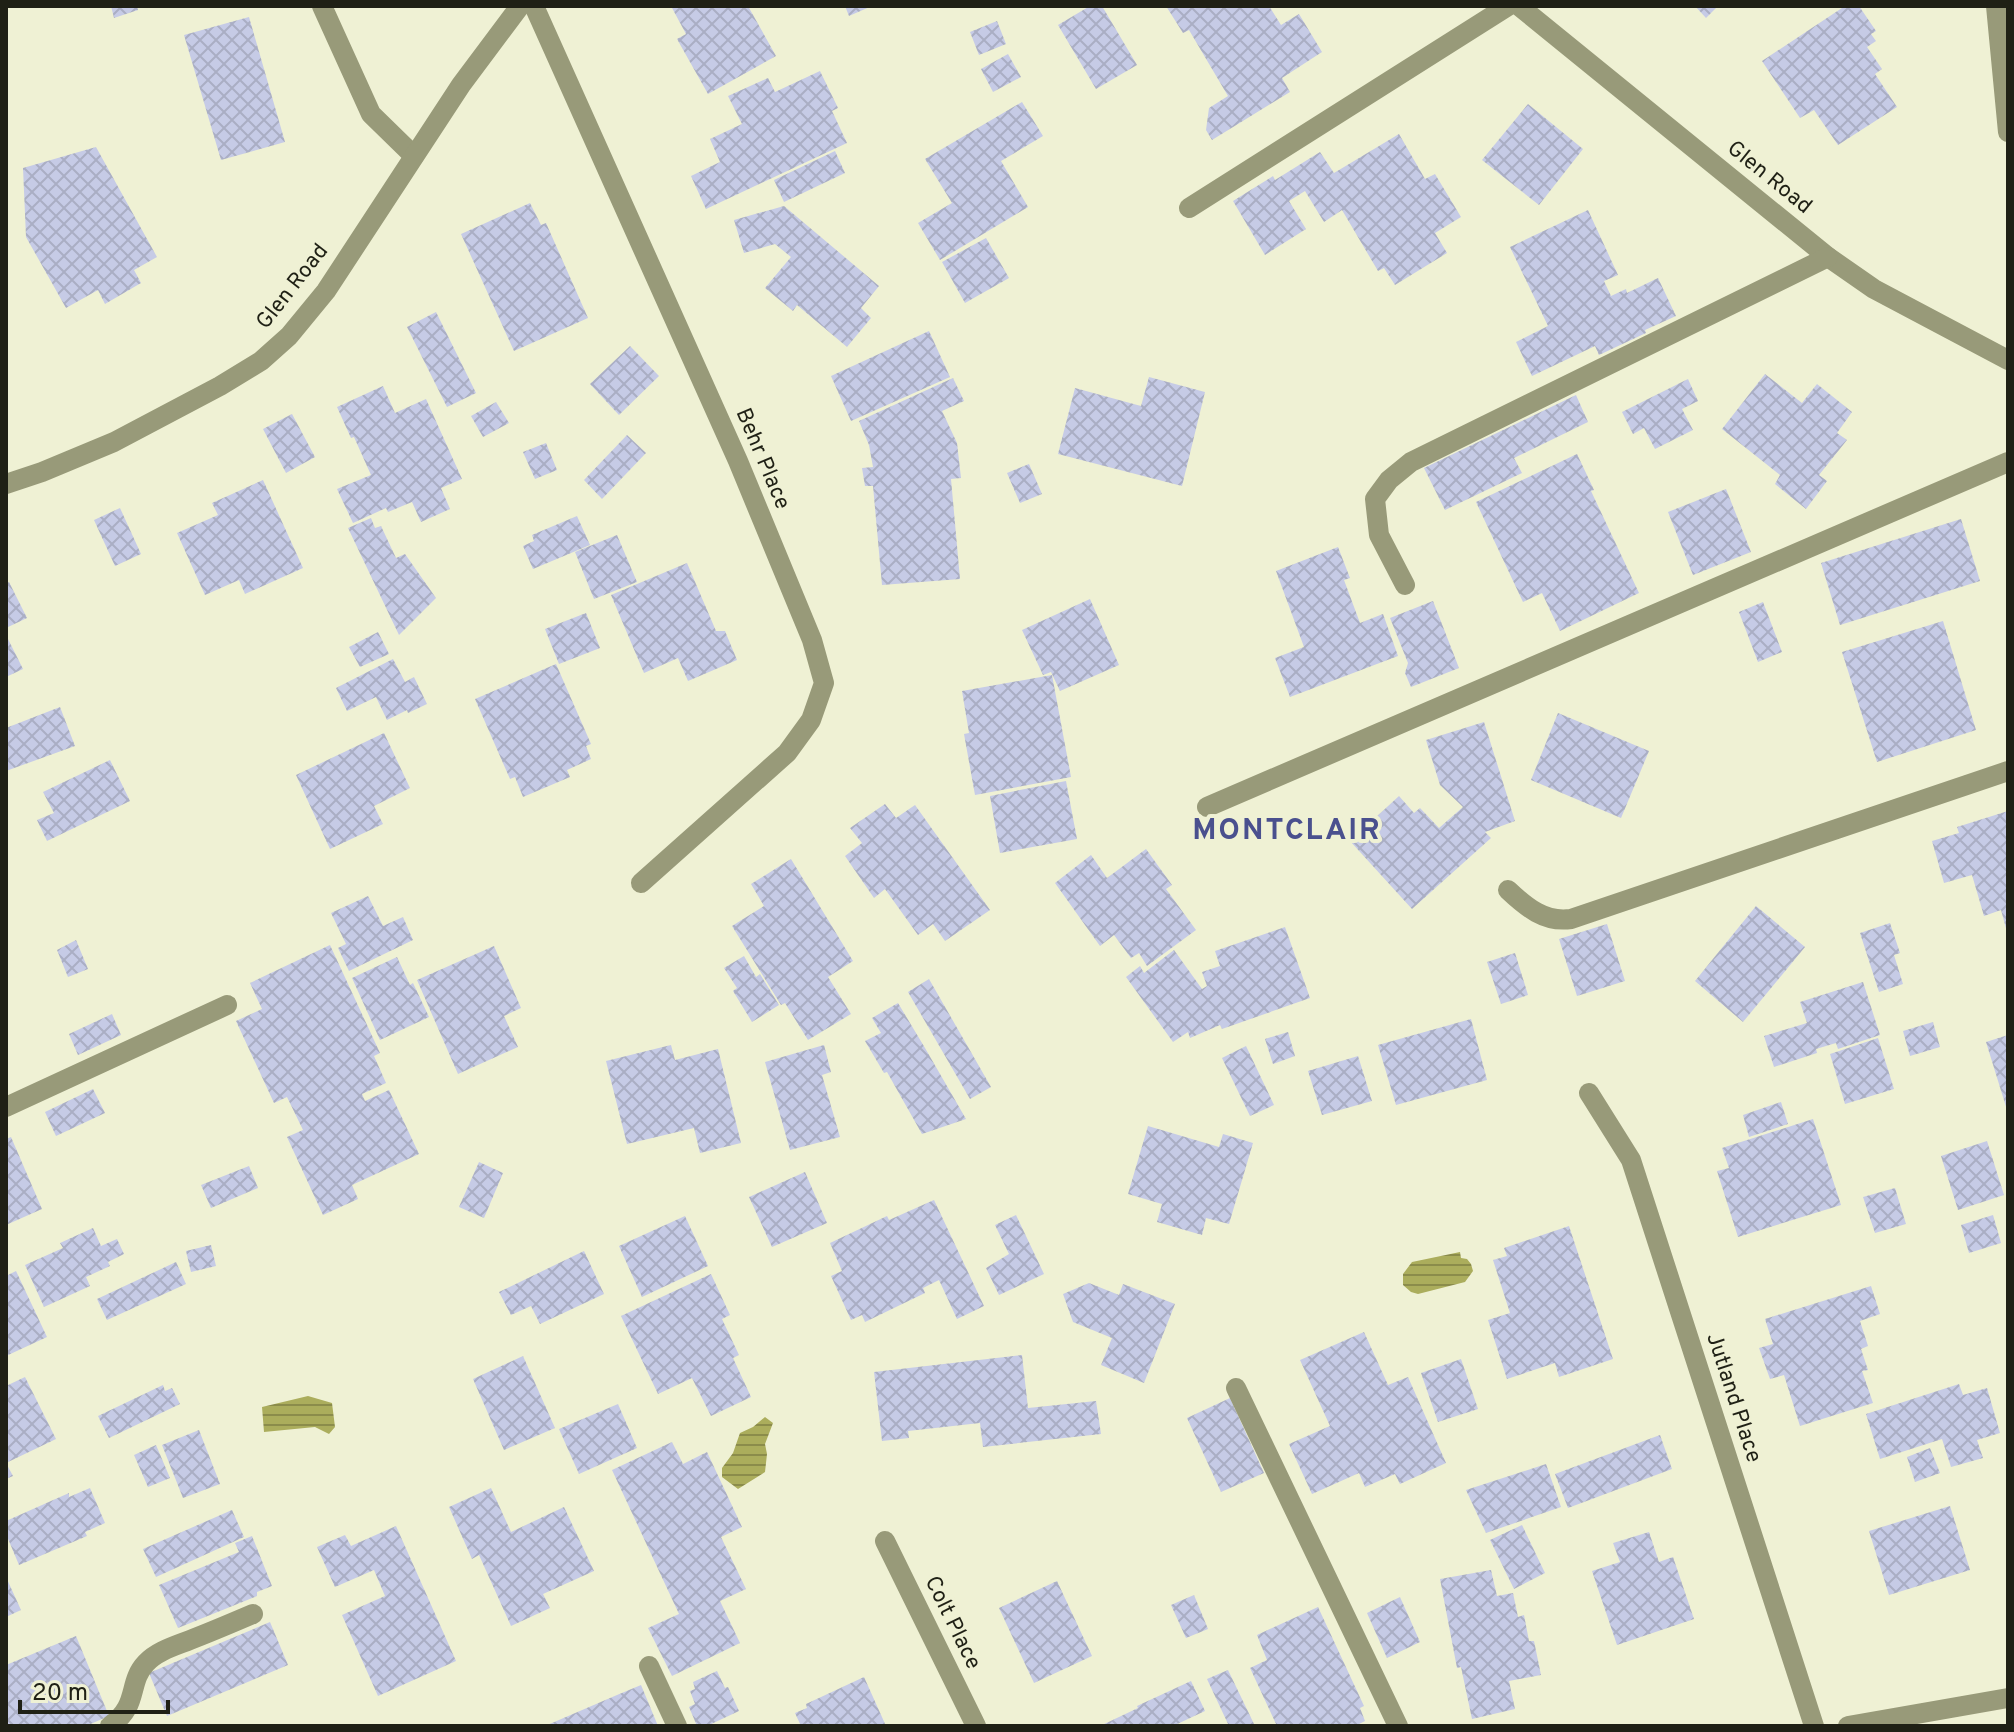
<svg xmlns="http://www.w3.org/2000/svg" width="2014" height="1732" font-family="Overpass,sans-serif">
	<defs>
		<pattern id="water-rules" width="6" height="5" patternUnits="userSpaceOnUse" patternTransform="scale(2)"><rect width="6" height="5" fill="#abad5c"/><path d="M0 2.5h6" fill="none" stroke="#8b8c4b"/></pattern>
		<pattern id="building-cross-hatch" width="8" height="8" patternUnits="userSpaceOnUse" patternTransform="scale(2)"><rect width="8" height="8" fill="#c6cbe6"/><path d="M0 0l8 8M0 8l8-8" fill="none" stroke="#aaaec4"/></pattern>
	</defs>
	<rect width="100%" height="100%" fill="#eff1d4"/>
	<g fill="url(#water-rules)">
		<path d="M1460,1252L1461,1258L1467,1259L1471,1264L1473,1271L1465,1282L1418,1294L1411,1292L1403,1285V1274L1412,1262Z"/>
		<path d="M308,1396L332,1403L335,1427L329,1434L315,1427L264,1432L262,1407Z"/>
		<path d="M765,1417L773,1423L765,1444L767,1454L765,1472L738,1489L722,1477V1468L733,1453L740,1433L753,1427Z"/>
	</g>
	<g fill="url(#building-cross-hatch)">
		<path d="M111,6H137L138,10L114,18Z"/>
		<path d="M671,6H748L776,56L708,94L677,39L686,34Z"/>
		<path d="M845,6H872L849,16Z"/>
		<path d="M1090,6H1102L1137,65L1096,89L1058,25Z"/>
		<path d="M1166,6H1269L1281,25L1299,14L1322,52L1282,78L1290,92L1212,140L1206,130L1209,108L1228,96L1189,30L1183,33Z"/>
		<path d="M1695,6H1718L1706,18Z"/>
		<path d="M1845,6H1859L1876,31L1871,34L1876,41L1867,47L1882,69L1875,74L1897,107L1838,145L1814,110L1800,118L1762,61Z"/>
		<path d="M249,17L285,142L221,160L184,35Z"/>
		<path d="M997,21L1006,44L979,55L970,32Z"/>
		<path d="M1008,54L1021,77L993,92L981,69Z"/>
		<path d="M820,71L838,108L832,111L847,143L706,209L691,176L720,162L710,139L742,124L728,96L768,78L775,92Z"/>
		<path d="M1022,102L1043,136L1001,161L1028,207L940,260L918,223L952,203L925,159Z"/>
		<path d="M1528,104L1583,149L1539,205L1482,160Z"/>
		<path d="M1399,134L1425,179L1435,174L1461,217L1435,233L1447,253L1395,285L1384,268L1378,271L1342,210L1324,222L1305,191L1289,201L1306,229L1265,255L1233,201L1273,176L1275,180L1320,152L1334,173Z"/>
		<path d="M96,147L157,257L134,270L141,283L105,304L98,290L66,308L26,237L23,168Z"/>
		<path d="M835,151L845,173L784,202L774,180Z"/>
		<path d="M530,203L541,225L546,223L588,318L514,351L461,234Z"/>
		<path d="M784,206L879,286L861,308L871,318L847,347L797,305L793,311L765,288L791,257L775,244L744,253L734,220Z"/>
		<path d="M1588,210L1618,275L1604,281L1611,296L1626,289L1627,293L1658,278L1676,316L1645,330L1646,333L1599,355L1595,346L1532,376L1516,342L1548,326L1510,247Z"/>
		<path d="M986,238L1009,278L965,303L942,262Z"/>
		<path d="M436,312L476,393L447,407L407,327Z"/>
		<path d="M929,331L950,377L851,421L831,376Z"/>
		<path d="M630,346L659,376L619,415L590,384Z"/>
		<path d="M1765,374L1802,403L1817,384L1852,412L1837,433L1847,440L1819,475L1827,481L1806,509L1775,484L1780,475L1722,429Z"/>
		<path d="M1149,377L1205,392L1182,486L1058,454L1075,388L1141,406Z"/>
		<path d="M953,378L964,401L942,411L957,443L961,478L951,479L960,579L882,585L873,486H865L862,468L873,467L869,445L859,421Z"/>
		<path d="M1688,379L1698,401L1682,409L1693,430L1655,449L1644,428L1633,434L1622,412Z"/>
		<path d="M383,386L395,413L426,399L462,479L441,488L450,509L421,522L412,502L388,512L386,508L353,523L337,489L371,475L354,437L351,438L337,407Z"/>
		<path d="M1576,395L1588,422L1514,458L1522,473L1445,510L1424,468Z"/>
		<path d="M496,402L509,423L483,437L471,416Z"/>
		<path d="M292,414L315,457L286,473L263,429Z"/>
		<path d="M627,435L646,453L602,499L584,480Z"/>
		<path d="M546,443L557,470L535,479L523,452Z"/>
		<path d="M1577,454L1594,490L1591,491L1639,593L1560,631L1542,593L1523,602L1476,502Z"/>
		<path d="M1029,464L1042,494L1020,503L1007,473Z"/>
		<path d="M263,480L303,568L245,594L239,580L205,595L177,533L218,515L212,503Z"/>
		<path d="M1726,489L1751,552L1693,575L1668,512Z"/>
		<path d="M120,508L141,554L115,566L94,520Z"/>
		<path d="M577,516L590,545L533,569L523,546L534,541L532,535Z"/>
		<path d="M371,518L375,528L381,526L396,558L405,554L436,598L399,635L348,528Z"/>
		<path d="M1961,519L1980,581L1840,625L1821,563Z"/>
		<path d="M617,535L637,582L594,599L575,552Z"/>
		<path d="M1338,547L1350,578L1344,580L1360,623L1383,614L1398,656L1290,697L1275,658L1304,647L1276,571Z"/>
		<path d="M687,563L716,631H725L737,660L688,681L678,658L644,673L611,595Z"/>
		<path d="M9,582L27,618L6,628V584Z"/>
		<path d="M1090,599L1119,665L1060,691L1051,672L1043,675L1022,630Z"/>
		<path d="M1433,601L1459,668L1411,687L1405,673L1408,663L1390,618Z"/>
		<path d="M1763,602L1782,652L1758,662L1739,612Z"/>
		<path d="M586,613L600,648L559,664L545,629Z"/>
		<path d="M1943,621L1976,730L1877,762L1842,652Z"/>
		<path d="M378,632L389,654L360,667L349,647Z"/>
		<path d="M6,635L23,669L6,677Z"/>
		<path d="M393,659L405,682L414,677L427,704L408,713L407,710L387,720L376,697L347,711L336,688Z"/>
		<path d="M556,664L591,744L586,746L591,759L567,770L570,777L523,797L515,777L510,779L475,699Z"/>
		<path d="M1052,675L1071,777L975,795L964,734L969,733L962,691Z"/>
		<path d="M60,707L75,746L6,771V728Z"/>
		<path d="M1558,713L1649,751L1621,818L1531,780Z"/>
		<path d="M1484,722L1515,821L1485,832L1491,838L1412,909L1350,841L1399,796L1414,813L1420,808L1439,828L1463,807L1440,785L1426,740Z"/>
		<path d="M384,733L410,788L374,806L383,824L330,849L296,775Z"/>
		<path d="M110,760L130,801L47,841L37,820L54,813L43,792Z"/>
		<path d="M1066,781L1077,839L1000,853L990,796Z"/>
		<path d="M885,804L896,818L915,805L990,910L945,941L933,924L918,935L885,889L874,898L845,856L862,843L850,828Z"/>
		<path d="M2008,811V932H2007L2001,910L1984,916L1972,875L1944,883L1932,841L1959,833L1957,827Z"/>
		<path d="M1146,849L1172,885L1166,889L1196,930L1147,966L1139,953L1131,958L1114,935L1100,946L1055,883L1091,855L1107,878Z"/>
		<path d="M791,859L853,961L828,977L851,1014L808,1040L785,1003L781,1005L732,926L764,906L751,884Z"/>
		<path d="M368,896L383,926L403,917L413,940L349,971L338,948L346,944L331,913Z"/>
		<path d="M1756,906L1805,947L1743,1022L1695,981Z"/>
		<path d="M1890,923L1900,953L1894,955L1903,984L1879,992L1860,933Z"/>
		<path d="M1607,924L1625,981L1577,996L1559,939Z"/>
		<path d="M1285,927L1310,998L1222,1029L1220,1025L1190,1038L1188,1032L1173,1042L1126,977L1140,966L1144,973L1174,950L1202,989L1207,986L1202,972L1220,966L1215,951Z"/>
		<path d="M76,940L88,969L68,977L57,950Z"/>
		<path d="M330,945L380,1053L374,1056L386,1083L362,1094L365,1101L389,1090L419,1154L352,1185L358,1199L323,1215L287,1137L303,1130L287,1097L274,1103L236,1021L262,1009L250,983Z"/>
		<path d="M494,946L521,1008L504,1016L518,1047L458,1074L417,980Z"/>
		<path d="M1515,953L1528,995L1501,1004L1487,962Z"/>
		<path d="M744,956L756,977L760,974L779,1005L752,1022L733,991L737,988L724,968Z"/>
		<path d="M397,957L410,985L413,983L429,1017L380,1040L352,978Z"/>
		<path d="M929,979L991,1087L970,1099L908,992Z"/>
		<path d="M1863,982L1880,1035L1838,1049L1836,1043L1816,1049L1817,1053L1774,1067L1764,1036L1807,1023L1800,1002Z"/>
		<path d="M898,1003L925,1048L966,1119L922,1134L887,1072L884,1073L865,1041L881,1033L872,1018Z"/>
		<path d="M112,1014L121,1035L78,1055L69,1034Z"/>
		<path d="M1471,1019L1487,1080L1396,1105L1378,1045Z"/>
		<path d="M1933,1022L1940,1047L1910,1056L1903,1031Z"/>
		<path d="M1288,1032L1295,1056L1273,1064L1265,1039Z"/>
		<path d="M2008,1035V1109L2007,1110L1986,1042Z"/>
		<path d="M1878,1038L1894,1089L1845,1104L1830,1054Z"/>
		<path d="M671,1045L675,1060L718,1049L741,1143L700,1153L694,1128L627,1144L606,1061Z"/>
		<path d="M824,1045L831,1072L822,1075L840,1137L790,1150L765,1062Z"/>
		<path d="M1246,1046L1274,1105L1250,1116L1222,1058Z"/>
		<path d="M1358,1056L1372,1101L1322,1115L1308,1071Z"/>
		<path d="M93,1089L105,1113L56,1136L45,1112Z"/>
		<path d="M1781,1102L1788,1124L1749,1137L1743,1115Z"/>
		<path d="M1813,1119L1841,1205L1738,1237L1717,1171L1729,1168L1722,1148Z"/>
		<path d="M1148,1126L1219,1147L1223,1134L1253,1143L1229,1224L1206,1218L1202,1235L1157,1222L1162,1204L1128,1194Z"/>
		<path d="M11,1137L42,1209L6,1225V1139Z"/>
		<path d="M1987,1141L2004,1195L1958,1210L1941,1156Z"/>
		<path d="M479,1162L503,1173L484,1218L459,1207Z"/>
		<path d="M249,1166L258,1188L211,1208L201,1185Z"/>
		<path d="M805,1172L827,1223L772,1247L749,1197Z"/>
		<path d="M1895,1188L1906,1224L1875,1233L1863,1197Z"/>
		<path d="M934,1200L984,1306L957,1319L939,1280L923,1288L925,1293L865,1322L862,1315L851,1320L831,1276L842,1271L830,1243L887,1216L889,1220Z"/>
		<path d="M1016,1215L1044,1274L999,1295L986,1268L1009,1254L995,1225Z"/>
		<path d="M1993,1215L2001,1243L1969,1253L1961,1225Z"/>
		<path d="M685,1216L708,1266L642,1297L619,1246Z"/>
		<path d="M1569,1226L1613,1359L1559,1377L1555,1363L1507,1379L1488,1320L1510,1313L1493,1260L1507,1256L1504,1248Z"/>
		<path d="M93,1228L101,1246L117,1239L124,1254L108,1262L110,1266L86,1277L90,1286L44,1307L25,1265L63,1248L60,1243Z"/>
		<path d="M211,1245L216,1266L191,1272L186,1251Z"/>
		<path d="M584,1251L604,1294L540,1324L531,1306L511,1315L499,1292Z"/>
		<path d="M176,1262L186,1284L107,1320L97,1299Z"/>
		<path d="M16,1271L47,1337L6,1356V1276Z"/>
		<path d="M711,1274L730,1315L722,1319L739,1355L733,1358L751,1397L711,1416L692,1378L658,1394L621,1316Z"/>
		<path d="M1089,1283L1119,1295L1123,1284L1175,1304L1144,1383L1101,1365L1112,1338L1073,1322L1063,1294Z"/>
		<path d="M1871,1286L1880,1314L1860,1321L1868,1346L1861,1349L1868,1370L1862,1371L1873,1403L1800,1426L1784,1375L1770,1379L1759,1348L1773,1344L1765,1319Z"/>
		<path d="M1364,1332L1388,1385L1408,1377L1446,1463L1400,1484L1395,1474L1365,1487L1359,1473L1312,1494L1289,1444L1330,1426L1300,1360Z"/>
		<path d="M1022,1355L1028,1408L1096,1401L1101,1434L983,1447L980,1423L908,1431L909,1438L882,1441L874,1372Z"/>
		<path d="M523,1356L555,1428L504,1450L473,1379Z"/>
		<path d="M1461,1359L1478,1409L1438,1422L1421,1373Z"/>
		<path d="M25,1377L56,1439L6,1463L13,1476L6,1479V1386Z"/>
		<path d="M1959,1384L1963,1395L1987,1388L2000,1433L1977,1440L1983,1458L1951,1467L1942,1439L1880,1459L1866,1414Z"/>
		<path d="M163,1385L165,1391L172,1388L180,1404L109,1438L98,1416Z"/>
		<path d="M1230,1398L1264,1473L1221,1492L1187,1418Z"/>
		<path d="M618,1404L637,1448L579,1474L559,1429Z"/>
		<path d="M199,1430L220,1484L183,1498L162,1445Z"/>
		<path d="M1660,1435L1672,1469L1568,1508L1555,1474Z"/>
		<path d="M672,1442L683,1464L707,1452L742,1527L721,1537L746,1589L720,1601L740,1643L672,1676L648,1628L679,1614L612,1470Z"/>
		<path d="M156,1445L170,1478L148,1487L134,1455Z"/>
		<path d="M1930,1448L1940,1473L1915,1482L1907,1457Z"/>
		<path d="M1546,1464L1561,1507L1486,1533L1466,1490Z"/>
		<path d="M90,1488L105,1523L85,1532L87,1536L19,1565L6,1534V1521L69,1493V1497Z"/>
		<path d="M491,1488L511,1532L564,1507L594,1571L543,1594L550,1608L511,1626L479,1555L472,1559L449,1507Z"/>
		<path d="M1950,1506L1970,1570L1889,1595L1869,1531Z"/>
		<path d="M232,1510L244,1537L156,1577L143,1549Z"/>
		<path d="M1522,1525L1545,1573L1514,1589L1490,1540Z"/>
		<path d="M396,1526L456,1661L378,1696L342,1615L385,1596L374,1570L335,1587L317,1547L345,1535L351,1546Z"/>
		<path d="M1649,1532L1659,1562L1673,1557L1694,1619L1617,1645L1592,1571L1620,1562L1613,1543Z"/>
		<path d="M252,1536L272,1586L257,1592V1596L178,1628L159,1585L239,1552L235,1543Z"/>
		<path d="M1491,1570L1497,1596L1513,1593L1518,1617L1524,1615L1529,1641H1534L1541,1675L1509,1681L1515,1709L1472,1719L1461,1667L1457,1668L1440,1579Z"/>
		<path d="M6,1577L21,1610L6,1617Z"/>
		<path d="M1057,1581L1092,1656L1034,1683L999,1608Z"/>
		<path d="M1194,1595L1208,1629L1186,1638L1171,1605Z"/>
		<path d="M1400,1597L1420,1642L1387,1658L1367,1613Z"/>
		<path d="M1318,1607L1364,1706L1360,1708L1365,1721L1355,1726H1277L1250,1668L1267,1660L1257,1635Z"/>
		<path d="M270,1622L288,1665L167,1716L149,1673Z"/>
		<path d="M76,1636L109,1716L86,1726H6V1665Z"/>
		<path d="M1228,1670L1255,1726H1229L1207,1679Z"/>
		<path d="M717,1671L725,1688L728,1687L739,1711L707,1726H697L689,1707L695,1704L690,1691L695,1689L693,1682Z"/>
		<path d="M864,1677L886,1726H801L795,1713L807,1708L806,1704Z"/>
		<path d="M1191,1681L1205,1711L1173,1726H1100L1138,1708L1137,1706Z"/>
		<path d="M641,1685L658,1726H545L617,1695Z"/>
	</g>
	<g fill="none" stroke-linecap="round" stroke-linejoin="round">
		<g stroke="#989a79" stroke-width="20">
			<path d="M322,6L371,114L414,156"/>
			<path d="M534,6L738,461L812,640L824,683L811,720L787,753L641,883"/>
			<path d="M1519,6L1828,257L1874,289L2008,360"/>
			<path d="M1996,6L2008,132"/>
			<path d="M1189,208L1508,6"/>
			<path d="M6,484L42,472L114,442L220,386L261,361L289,336L326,291L461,85L520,6"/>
			<path d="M1405,585L1379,535L1375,499L1389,480L1411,462L1828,257"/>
			<path d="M1207,807L2008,462"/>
			<path d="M1508,890C1526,907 1545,923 1571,919L2008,771"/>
			<path d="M1589,1093L1631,1160L1814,1726"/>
			<path d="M6,1107L227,1005"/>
			<path d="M1236,1388L1398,1726"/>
			<path d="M885,1541L976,1726"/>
			<path d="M649,1666L677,1726"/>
			<path d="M110,1726C140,1705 127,1683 146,1663C157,1651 175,1646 190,1640C211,1632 232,1623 253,1614"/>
			<path d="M1848,1726L2008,1698"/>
		</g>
	</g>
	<g text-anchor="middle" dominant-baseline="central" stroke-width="8" stroke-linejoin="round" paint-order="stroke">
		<g font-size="22" fill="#1f2015" stroke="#eff1d4">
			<text transform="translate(1769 178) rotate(39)">Glen Road</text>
			<text transform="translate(293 287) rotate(-52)">Glen Road</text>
			<text transform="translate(762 459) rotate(67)">Behr Place</text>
			<text transform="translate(1733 1398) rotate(72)">Jutland Place</text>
			<text transform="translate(952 1623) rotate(64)">Colt Place</text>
		</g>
		<g font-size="30" font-weight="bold" letter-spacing="2" fill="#4a508e" stroke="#eff1d4">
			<text x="1287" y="831">MONTCLAIR</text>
		</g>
	</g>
	<rect width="2014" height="1732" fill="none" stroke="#1f2015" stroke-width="16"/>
	<path d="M20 1700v12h148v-12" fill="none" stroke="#1f2015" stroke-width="4"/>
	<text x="32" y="1700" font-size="24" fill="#1f2015" stroke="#eff1d4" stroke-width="6" paint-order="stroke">20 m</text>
</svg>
